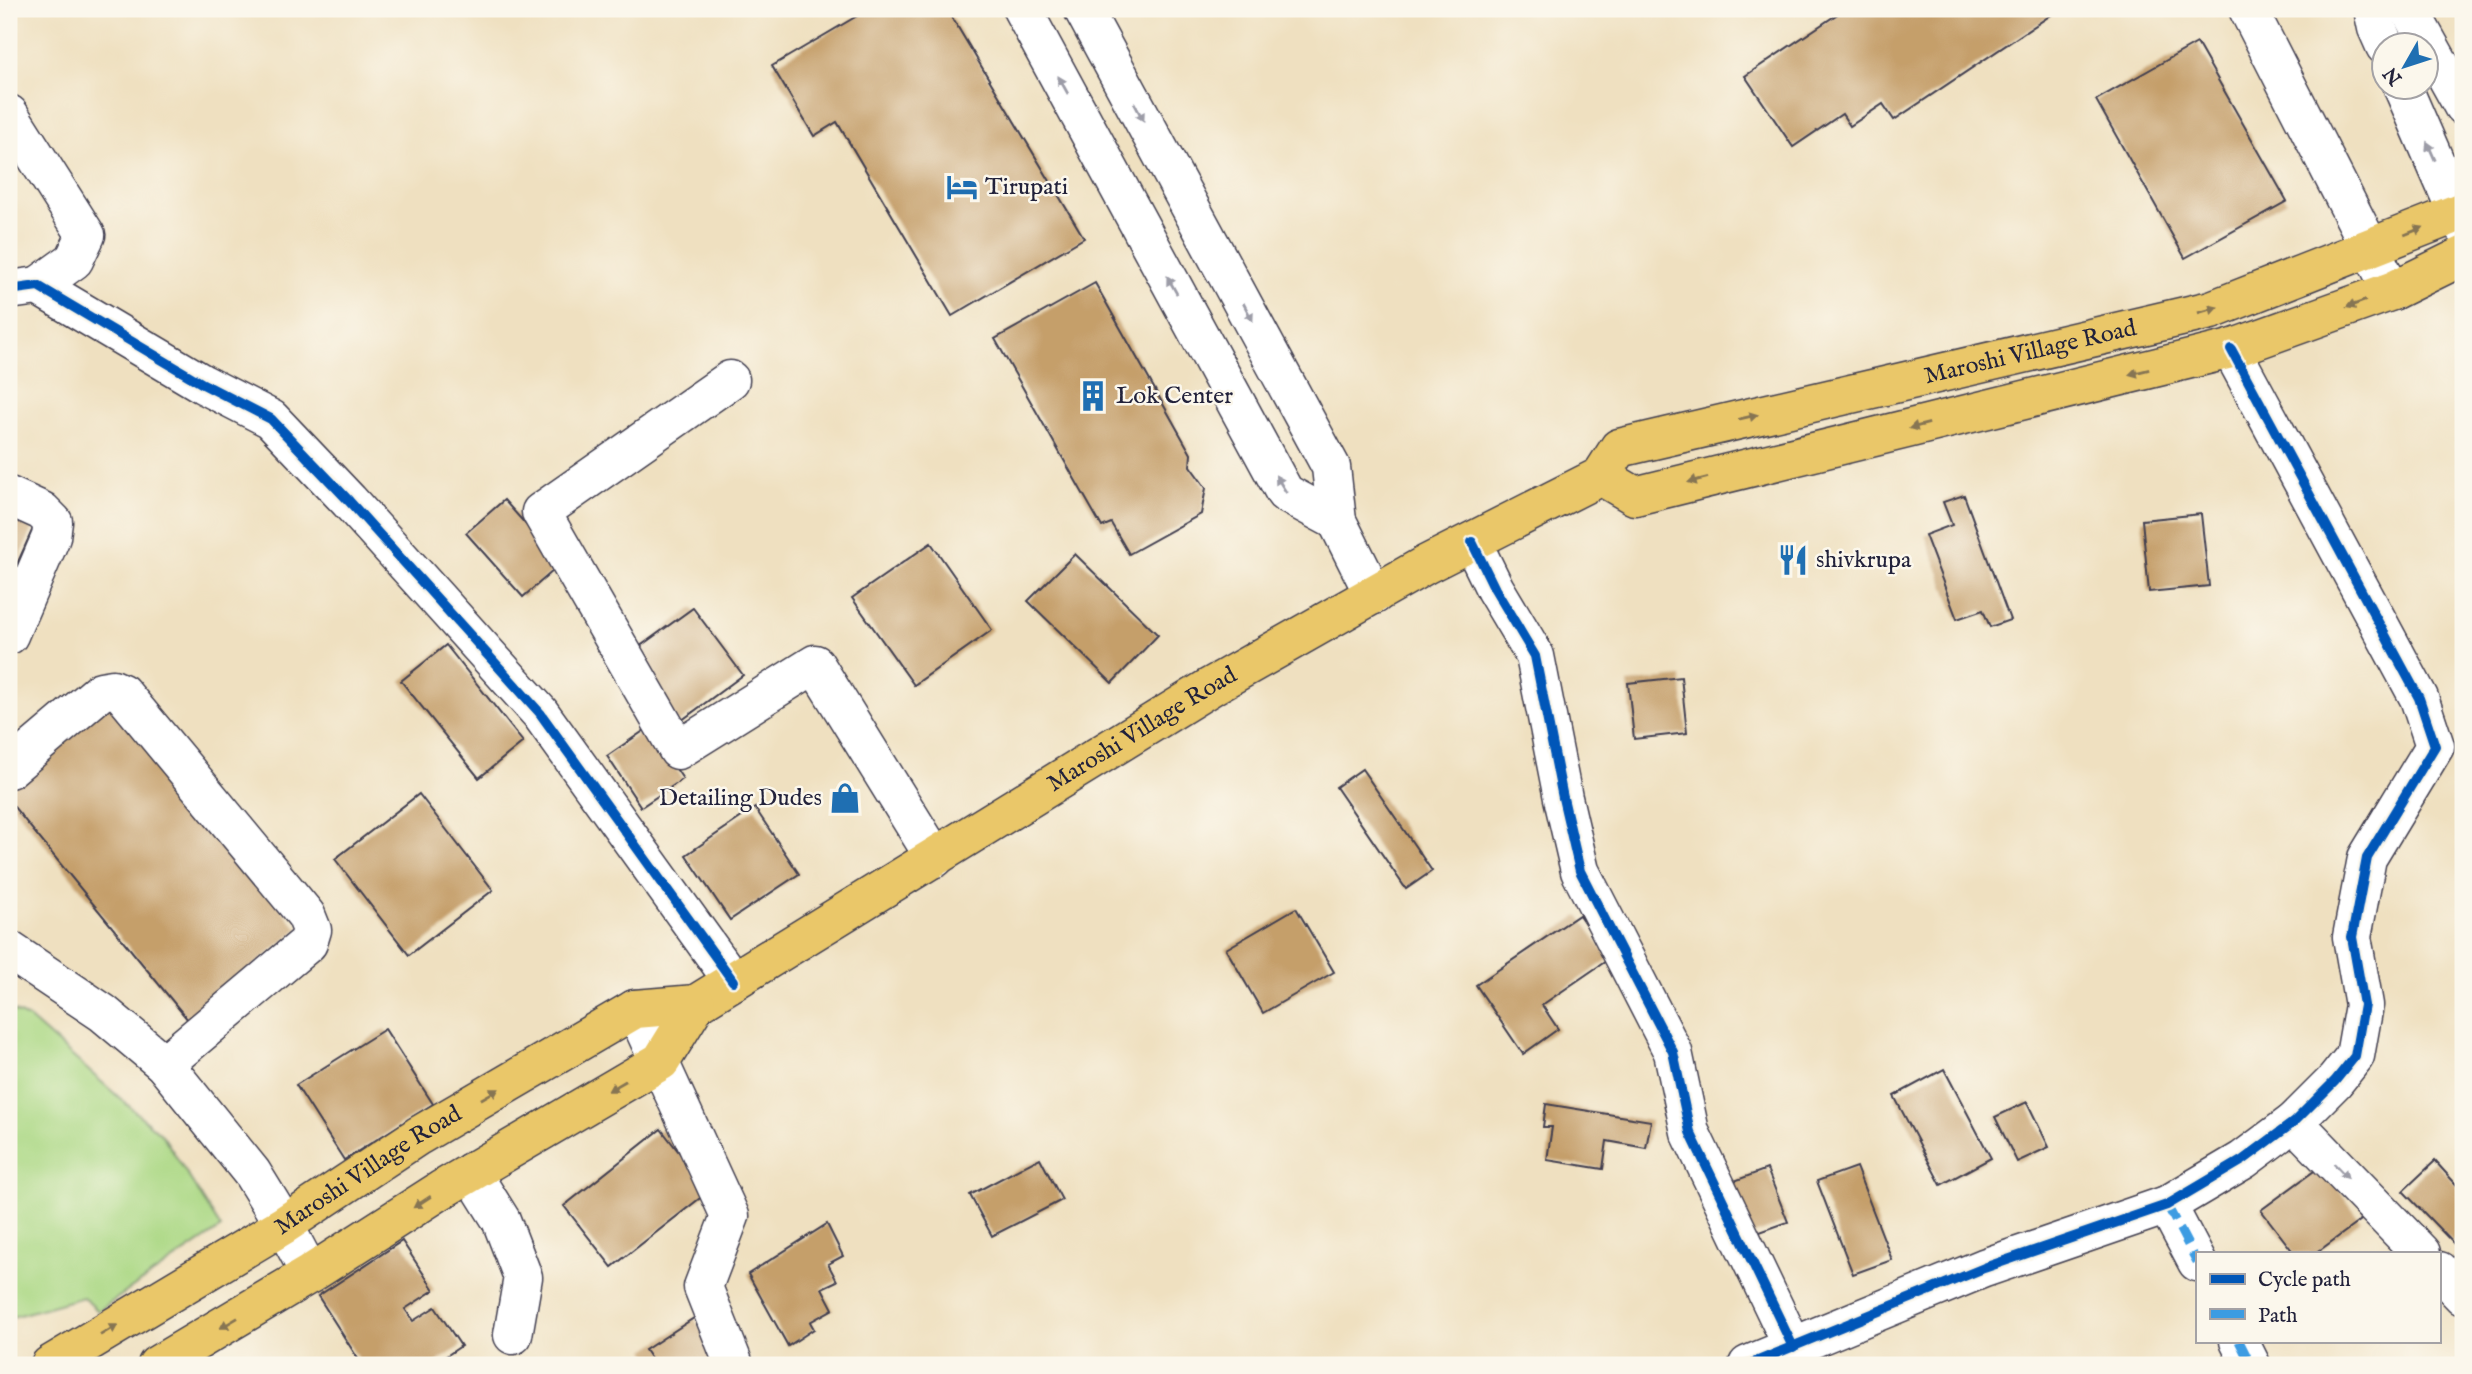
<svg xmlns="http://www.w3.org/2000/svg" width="2472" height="1374" font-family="'IM FELL English',serif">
	<rect width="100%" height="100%" fill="#fbf7ec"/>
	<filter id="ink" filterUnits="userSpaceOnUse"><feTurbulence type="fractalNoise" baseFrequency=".0143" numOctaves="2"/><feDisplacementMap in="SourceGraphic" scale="14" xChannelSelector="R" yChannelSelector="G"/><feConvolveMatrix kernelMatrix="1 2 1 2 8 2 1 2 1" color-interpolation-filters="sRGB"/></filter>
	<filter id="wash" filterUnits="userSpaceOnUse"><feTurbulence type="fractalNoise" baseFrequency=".00686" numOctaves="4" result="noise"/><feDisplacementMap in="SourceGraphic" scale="28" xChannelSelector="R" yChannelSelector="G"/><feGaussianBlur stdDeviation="1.57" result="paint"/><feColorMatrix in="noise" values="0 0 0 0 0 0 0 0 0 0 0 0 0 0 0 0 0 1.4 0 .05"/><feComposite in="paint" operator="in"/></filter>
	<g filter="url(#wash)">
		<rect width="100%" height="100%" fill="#efe0c0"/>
		<path fill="#abd884" stroke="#667d60" stroke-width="2" d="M9,1009L30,1019L163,1136L221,1228L98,1311L83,1297L9,1318Z"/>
		<g id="blocks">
			<g fill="#c59f6b">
				<path d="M869,9H947L1084,238L952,316L837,122L814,136L772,66Z"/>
				<path d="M1845,9H2060L1894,120L1883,104L1850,126L1842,114L1793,147L1745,76Z"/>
				<path d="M2197,43L2287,201L2185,258L2096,100Z"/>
				<path d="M1095,283L1191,454L1190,466L1206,488L1201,514L1129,554L1111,523L1102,527L995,339Z"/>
				<path d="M1964,495L2010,620L1990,627L1983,610L1957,619L1925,535L1952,525L1943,502Z"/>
				<path d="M504,500L561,564L523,597L466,533Z"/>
				<path d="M9,513L35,524L9,582Z"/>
				<path d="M2201,514L2209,586L2149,592L2142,520Z"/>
				<path d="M931,543L992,630L914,685L852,598Z"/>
				<path d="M1075,554L1158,635L1112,683L1028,601Z"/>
				<path d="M693,608L743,675L678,723L628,655Z"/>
				<path d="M446,645L523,742L479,778L401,681Z"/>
				<path d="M1681,677L1687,733L1634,739L1628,683Z"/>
				<path d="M109,700L298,929L188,1020L9,801V782Z"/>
				<path d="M648,728L683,779L641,807L607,756Z"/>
				<path d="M1362,769L1432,871L1406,889L1336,787Z"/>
				<path d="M419,794L493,890L409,955L335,859Z"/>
				<path d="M755,808L799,874L730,920L686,855Z"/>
				<path d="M1296,908L1334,972L1263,1013L1226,949Z"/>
				<path d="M1579,915L1609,959L1542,1005L1558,1029L1523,1054L1476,985Z"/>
				<path d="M385,1029L433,1104L344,1160L296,1085Z"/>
				<path d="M1944,1069L1991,1158L1941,1185L1894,1096Z"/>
				<path d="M2027,1102L2049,1147L2017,1162L1995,1117Z"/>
				<path d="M1546,1104L1651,1121L1646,1148L1607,1141L1603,1169L1547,1160L1552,1127H1543Z"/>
				<path d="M661,1129L709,1191L612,1267L564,1206Z"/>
				<path d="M1040,1158L1062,1200L992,1236L970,1195Z"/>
				<path d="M2435,1161L2463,1192V1247L2460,1250L2403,1191Z"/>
				<path d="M2321,1166L2361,1220L2316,1253H2294L2261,1210Z"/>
				<path d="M1856,1167L1892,1260L1853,1274L1817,1181Z"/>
				<path d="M1767,1169L1788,1222L1746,1237L1726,1184Z"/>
				<path d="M827,1224L843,1256L828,1264L837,1281L822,1288L833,1309L810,1322L814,1329L788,1346L748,1274Z"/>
				<path d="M402,1241L434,1290L405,1309L413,1321L435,1307L461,1346L433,1365H362L318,1296Z"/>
				<path d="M694,1318L722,1363L718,1365H655L645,1350Z"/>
			</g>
		</g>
	</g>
	<g filter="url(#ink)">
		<use href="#blocks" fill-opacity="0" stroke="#413e4f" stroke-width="2"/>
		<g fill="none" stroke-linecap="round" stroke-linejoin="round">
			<defs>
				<g id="minor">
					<path d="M1022,9L1285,493L1337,521"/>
					<path d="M1083,9L1331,467L1337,521L1374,595"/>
					<path d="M2248,9L2392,291"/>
					<path d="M2373,9L2377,28L2385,46"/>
					<path d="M2409,9L2463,106"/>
					<path d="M2403,88L2463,226"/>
					<path d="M9,114L86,235L74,260L38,286"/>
					<path d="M9,290L38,286L203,384L271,419L349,501L540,713L733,981"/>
					<path d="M730,380L541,512L678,750L815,664L935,858"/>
					<path d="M9,496L42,511L53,522L51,537L9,635"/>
					<path d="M1472,542L1495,589L1535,656L1563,798L1580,871L1673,1052L1690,1132L1793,1347"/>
					<path d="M9,769L101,691L113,689L122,693L306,915L312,930L308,943L164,1064"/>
					<path d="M9,950L103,1013L164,1064L252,1173L284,1225L310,1274"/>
					<path d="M635,1009L730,1216L703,1287L734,1365"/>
					<path d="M2294,1122L2421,1253"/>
					<path d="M471,1172L501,1220L523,1277L513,1335"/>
					<path d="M2167,1205L2197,1262"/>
					<path d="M2439,1271L2463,1296"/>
					<path d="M2239,1341L2251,1365"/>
					<path d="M1748,1365L1984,1268L2167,1205L2243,1160L2294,1122L2335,1081L2355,1056L2364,1005L2352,937L2367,858L2435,746L2419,698L2231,349"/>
				</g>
				<g id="major">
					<path d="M1601,476L1635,496L2231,349L2392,291L2463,256"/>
					<path id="s1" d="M50,1365L284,1225L418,1136L635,1009L696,1004L1212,686L1427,564L1601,476L1619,448L2211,310L2463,211"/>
					<path d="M157,1365L310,1274L441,1190L661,1061L696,1004"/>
				</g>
			</defs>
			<use href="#minor" stroke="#413e4f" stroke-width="41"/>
			<use href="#major" stroke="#413e4f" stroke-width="41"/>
			<use href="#minor" stroke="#fff" stroke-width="38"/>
			<use href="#major" stroke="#eac769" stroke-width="38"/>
			<g stroke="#3c9ce2" stroke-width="9" stroke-dasharray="18 9" stroke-linecap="butt">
				<path d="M2167,1205L2197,1262"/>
				<path d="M2239,1341L2251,1365"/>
			</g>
			<defs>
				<g id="cycleway">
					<path d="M9,290L38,286L203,384L271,419L349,501L540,713L733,981"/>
					<path d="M1472,542L1495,589L1535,656L1563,798L1580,871L1673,1052L1690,1132L1793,1347"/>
					<path d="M1748,1365L1984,1268L2167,1205L2243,1160L2294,1122L2335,1081L2355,1056L2364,1005L2352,937L2367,858L2435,746L2419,698L2231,349"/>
				</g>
			</defs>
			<use href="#cycleway" stroke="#fbf7ec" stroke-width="15"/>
			<use href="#cycleway" stroke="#0057b8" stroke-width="10"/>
		</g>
		<defs><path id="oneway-solid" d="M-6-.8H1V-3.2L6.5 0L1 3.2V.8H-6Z" transform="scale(1.75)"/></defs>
		<g fill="#9c9ca7">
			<use href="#oneway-solid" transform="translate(1063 85) rotate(-119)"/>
			<use href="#oneway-solid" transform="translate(1139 112) rotate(62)"/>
			<use href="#oneway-solid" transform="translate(2431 151) rotate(-114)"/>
			<use href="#oneway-solid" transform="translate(1172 285) rotate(-119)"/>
			<use href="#oneway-solid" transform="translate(1248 312) rotate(62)"/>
			<use href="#oneway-solid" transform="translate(1281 484) rotate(-122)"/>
			<use href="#oneway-solid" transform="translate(2341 1171) rotate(46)"/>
		</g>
		<g fill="#867452">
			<use href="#oneway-solid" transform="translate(2414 231) rotate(-22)"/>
			<use href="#oneway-solid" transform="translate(2356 304) rotate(160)"/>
			<use href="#oneway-solid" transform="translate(2208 310) rotate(-16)"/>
			<use href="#oneway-solid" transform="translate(2139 372) rotate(166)"/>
			<use href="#oneway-solid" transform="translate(1748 417) rotate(-13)"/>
			<use href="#oneway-solid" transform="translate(1919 426) rotate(166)"/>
			<use href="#oneway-solid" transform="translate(1698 480) rotate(166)"/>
			<use href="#oneway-solid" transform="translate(617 1086) rotate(150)"/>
			<use href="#oneway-solid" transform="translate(490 1094) rotate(-30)"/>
			<use href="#oneway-solid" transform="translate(422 1202) rotate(147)"/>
			<use href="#oneway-solid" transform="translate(229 1323) rotate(149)"/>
			<use href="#oneway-solid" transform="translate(109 1330) rotate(-31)"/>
		</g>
	</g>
	<defs>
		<symbol id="hotel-bare" viewBox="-9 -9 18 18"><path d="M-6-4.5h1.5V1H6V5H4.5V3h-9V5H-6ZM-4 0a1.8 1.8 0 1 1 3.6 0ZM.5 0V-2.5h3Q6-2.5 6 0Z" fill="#1f6fb2" stroke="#fbf7ec" stroke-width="2.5" paint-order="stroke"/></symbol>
		<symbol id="building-bare" viewBox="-9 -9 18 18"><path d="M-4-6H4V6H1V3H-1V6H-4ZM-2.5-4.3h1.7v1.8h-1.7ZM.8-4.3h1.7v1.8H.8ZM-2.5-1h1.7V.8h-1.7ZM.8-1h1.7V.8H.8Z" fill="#1f6fb2" stroke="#fbf7ec" stroke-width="2.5" paint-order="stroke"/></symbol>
		<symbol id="restaurant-bare" viewBox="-9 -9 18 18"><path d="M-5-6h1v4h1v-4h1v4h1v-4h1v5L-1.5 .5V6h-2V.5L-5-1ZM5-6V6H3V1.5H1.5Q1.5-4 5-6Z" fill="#1f6fb2" stroke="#fbf7ec" stroke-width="2.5" paint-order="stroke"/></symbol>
		<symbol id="shop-bare" viewBox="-9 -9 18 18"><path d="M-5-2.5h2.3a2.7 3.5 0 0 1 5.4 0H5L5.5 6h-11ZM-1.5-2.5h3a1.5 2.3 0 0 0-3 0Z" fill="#1f6fb2" stroke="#fbf7ec" stroke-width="2.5" paint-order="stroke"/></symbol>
	</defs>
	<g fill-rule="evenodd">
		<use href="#hotel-bare" x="940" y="165" width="44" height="44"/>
		<use href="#building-bare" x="1071" y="374" width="44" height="44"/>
		<use href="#restaurant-bare" x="1771" y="538" width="44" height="44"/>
		<use href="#shop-bare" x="823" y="776" width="44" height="44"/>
	</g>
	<g text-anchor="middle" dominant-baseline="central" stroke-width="5" stroke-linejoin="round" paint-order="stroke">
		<g font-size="24" fill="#22223b" stroke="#fbf7ec" text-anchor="start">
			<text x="985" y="187">Tirupati</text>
			<text x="1116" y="396">Lok Center</text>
			<text x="1816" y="560">shivkrupa</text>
			<text x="822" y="798" text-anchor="end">Detailing Dudes</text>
		</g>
		<g font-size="24" fill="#22223b" stroke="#fbf7ec">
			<text stroke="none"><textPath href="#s1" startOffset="2250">Maroshi Village Road</textPath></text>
			<text stroke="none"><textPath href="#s1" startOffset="1270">Maroshi Village Road</textPath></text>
			<text stroke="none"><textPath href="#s1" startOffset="373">Maroshi Village Road</textPath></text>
		</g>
	</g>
	<rect width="2472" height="1374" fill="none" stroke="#fbf7ec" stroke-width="35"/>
	<rect x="2196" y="1252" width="245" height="91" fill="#fbf7ec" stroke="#a4a2a5" stroke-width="2"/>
	<rect x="2210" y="1274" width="35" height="10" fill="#0057b8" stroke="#a4a2a5" stroke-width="2"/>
	<text x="2258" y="1286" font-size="21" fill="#22223b">Cycle path</text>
	<rect x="2210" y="1309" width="35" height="10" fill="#3c9ce2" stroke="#a4a2a5" stroke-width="2"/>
	<text x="2258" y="1322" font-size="21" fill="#22223b">Path</text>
	<g transform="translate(2405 66) rotate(231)"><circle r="33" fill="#fbf7ec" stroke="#a4a2a5" stroke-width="2"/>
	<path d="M0-5L12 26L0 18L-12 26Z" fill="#1f6fb2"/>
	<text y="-10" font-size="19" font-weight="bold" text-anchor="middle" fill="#22223b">N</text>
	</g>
</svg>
